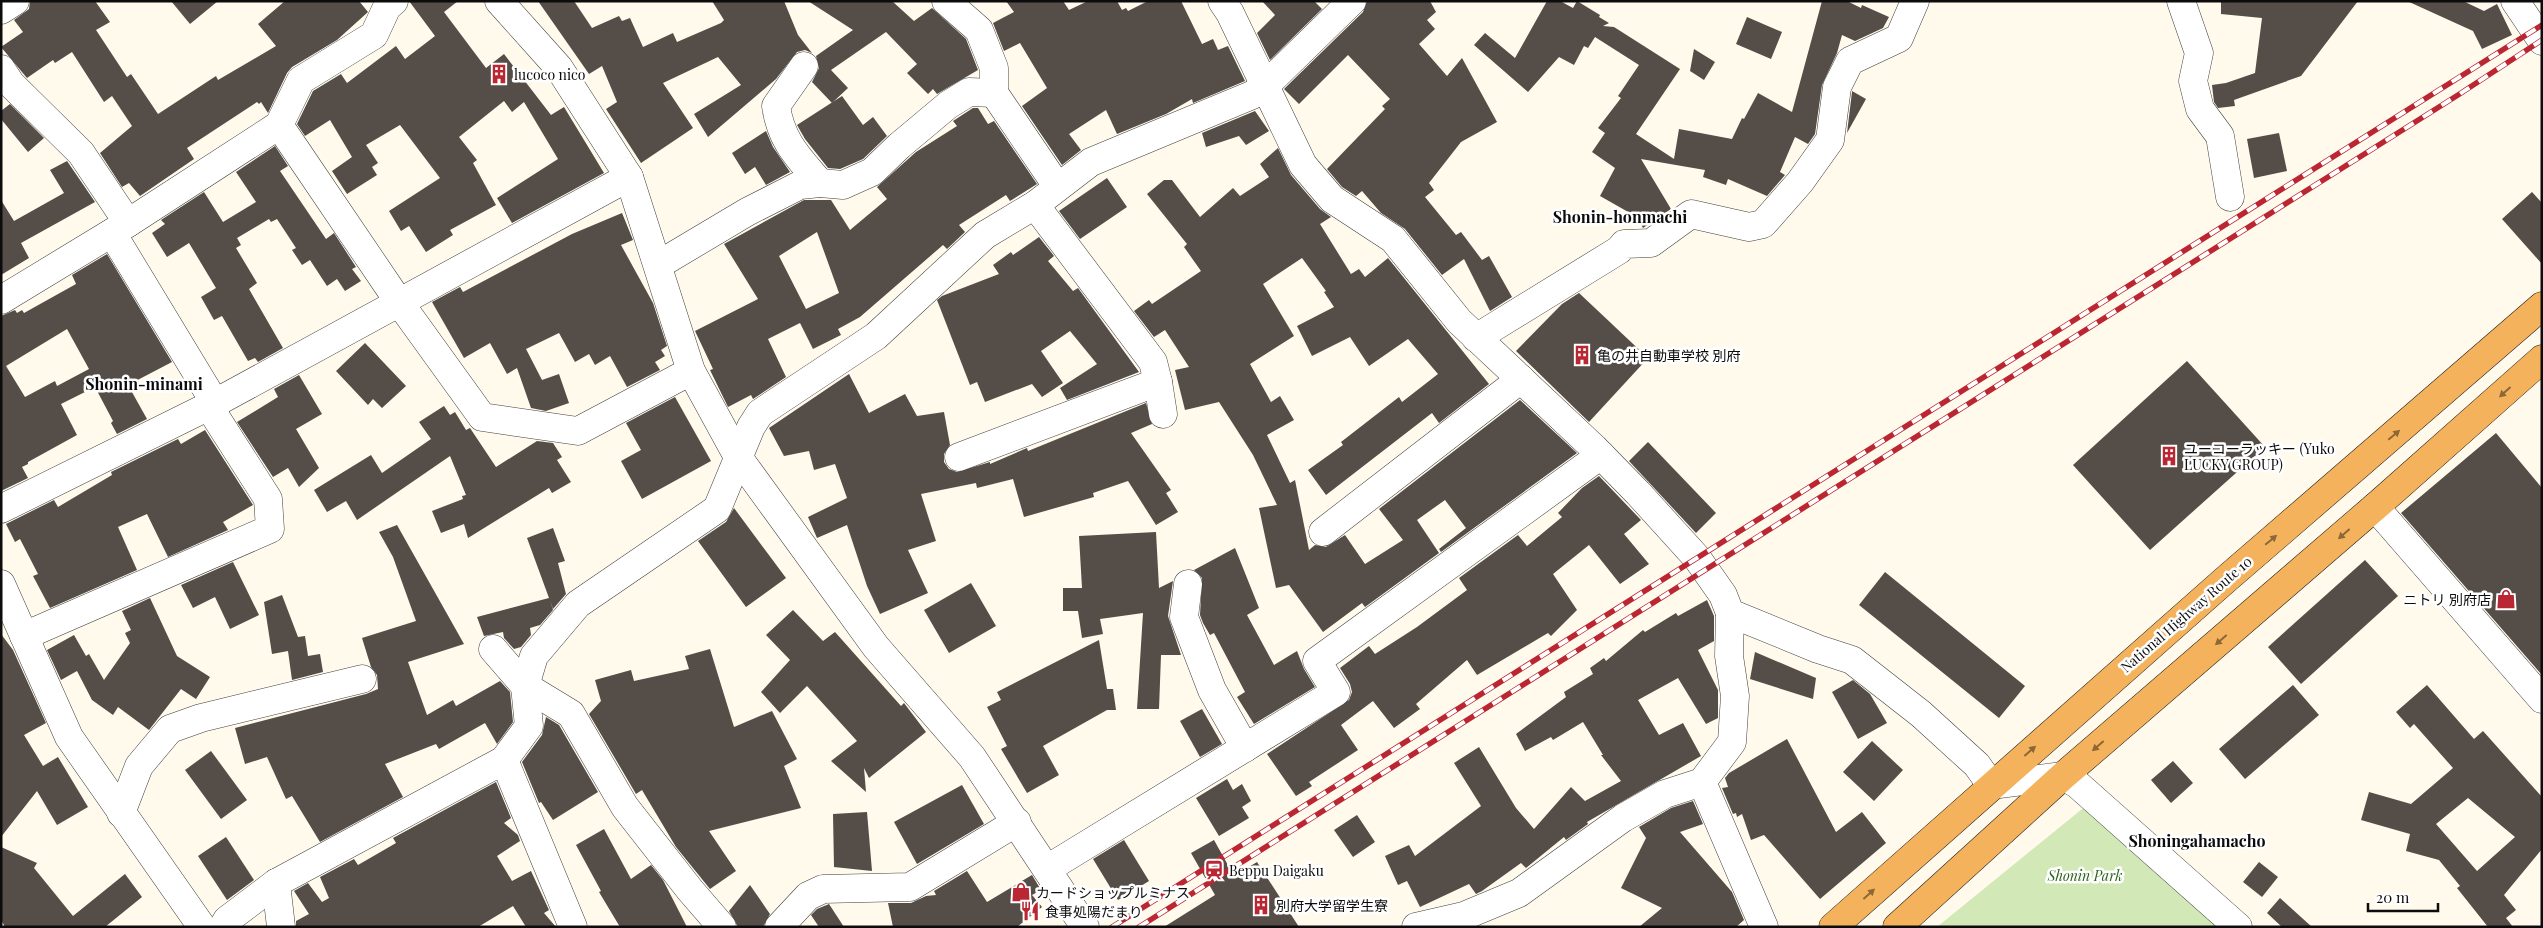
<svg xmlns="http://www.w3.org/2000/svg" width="2543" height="928" font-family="'Playfair Display','Noto Sans JP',serif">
	<rect width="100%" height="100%" fill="#fffaeb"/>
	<path fill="#d2e8b6" d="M2087,805L2226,927H1937Z"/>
	<g fill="#544d48" fill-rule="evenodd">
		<path d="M30,1H95L110,22L96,30L127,77L131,74L158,114L216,76L218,80L276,46L258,24L285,1H359L368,12L337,40L292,67L287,73L268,113L261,102L259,104L257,102L187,148L194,159L140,196L129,183L122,187L100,153L132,126L112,96L104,102L72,52L55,63L53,60L27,78L1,47L23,32L14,20L29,9Z"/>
		<path d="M171,1H218L190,24Z"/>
		<path d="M409,1H458L444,12L486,68L504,54L551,115L564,107L604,173L512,223L497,198L558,159L524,102L512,112L504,101L459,137L477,160L473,163L496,205L450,230L453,235L426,252L409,226L401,231L389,211L440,178L400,125L366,145L378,163L372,167L377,175L347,194L332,171L352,157L330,120L305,136L297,124L313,91L341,74L347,83L396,46L405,59L435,36Z"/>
		<path d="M538,1H574L592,28L619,16L622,21L630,18L643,47L673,33L677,42L721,23L724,20L712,1H784L798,35L812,53L805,50L797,52L776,79L708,137L694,114L741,85L718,57L663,83L693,128L641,163L606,109L617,102L602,66L589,74Z"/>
		<path d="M808,1H892L914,21L932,8L966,39L978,70L937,94L933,89L928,94L907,73L917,64L886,32L831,70L848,88L832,103L812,82L819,68L816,56L853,30Z"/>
		<path d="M1006,1H1063L1069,10L1088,1H1117L1122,10L1126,8L1128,11L1148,1H1181L1202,44L1213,39L1218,50L1228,46L1245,81L1193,103L1192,99L1166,114L1117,134L1106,110L1069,134L1081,150L1062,165L1022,106L1047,88L1020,43L1004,51L993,23L1014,12Z"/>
		<path d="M1262,1H1314L1322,9L1270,60L1257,33L1275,15Z"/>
		<path d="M1367,1H1430L1436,12L1427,20L1435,29L1419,44L1447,76L1462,58L1497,122L1461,142L1429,183L1434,190L1425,197L1456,235L1461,232L1482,260L1489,256L1512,297L1490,311L1464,259L1442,275L1405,229L1381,213L1362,191L1356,196L1342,187L1327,169L1385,109L1382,106L1390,99L1348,55L1299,104L1284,89L1363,12Z"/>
		<path d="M1547,1H1560L1573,8L1577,1L1600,15L1599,17L1609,23L1603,26L1614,27L1680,69L1636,134L1674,159L1679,129L1732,139L1742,118L1744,119L1758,93L1792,112L1822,1H1847L1861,8L1862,5L1889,17L1883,28L1855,41L1842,35L1837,53L1822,85L1815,134L1808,144L1795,137L1780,172L1785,175L1767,196L1728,179L1726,185L1703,177L1705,170L1641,159L1671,209L1643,228L1637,217L1600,196L1615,168L1592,152L1605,133L1598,128L1621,98L1618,96L1639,65L1595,37L1588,48L1584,46L1574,65L1559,57L1528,92L1474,45L1485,33L1515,58Z"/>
		<path d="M2221,1H2358L2301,76L2234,100L2235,106L2218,108L2214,102L2212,85L2226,83L2255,73L2262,18L2221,14Z"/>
		<path d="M2407,1H2463L2484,11L2497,4L2512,35L2482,49L2473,31Z"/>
		<path d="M1747,17L1782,32L1771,59L1736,44Z"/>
		<path d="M1694,49L1715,62L1704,80L1690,71Z"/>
		<path d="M1852,91L1866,99L1847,133L1852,92Z"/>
		<path d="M842,96L863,125L873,117L887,136L863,159L840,169L828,168L805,139L797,125Z"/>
		<path d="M10,104L44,138L28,152L1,119V111Z"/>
		<path d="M973,108H978L988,124L994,121L1037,184L1010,201L1006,195L959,225L965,232L947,249L943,245L860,317L838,329L841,335L813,349L800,323L768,339L786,377L753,399L751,395L728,407L710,370L713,369L695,331L758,299L724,244L804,200H831L850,230L887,199L877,187L916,152L957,126L953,121ZM817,232L839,293L806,309L779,256Z"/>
		<path d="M1255,111L1269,131L1246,145L1239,136L1206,147L1202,133Z"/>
		<path d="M766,131L773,147L790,172L766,185L755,167L745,174L732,153Z"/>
		<path d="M2279,133L2287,171L2254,178L2247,139Z"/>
		<path d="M275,146L288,166L280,171L326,239L334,233L356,267L352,269L361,281L345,291L337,279L327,286L310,260L302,265L292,250L296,248L277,219L271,222L269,219L237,238L241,245L236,248L257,283L249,289L283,348L258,362L255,358L248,361L222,316L214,320L201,297L216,288L189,243L167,257L152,233L165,224L161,220L204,192L223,222L256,202L236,172Z"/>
		<path d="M1278,148L1291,175L1320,209L1331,217L1320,224L1351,274L1359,269L1365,277L1388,258L1489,384L1439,423L1432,413L1326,495L1308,470L1343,445L1341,442L1399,397L1402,402L1438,374L1408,339L1369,366L1350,337L1312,356L1297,326L1334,307L1324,292L1326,291L1302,258L1263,284L1294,336L1250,364L1271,402L1280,396L1294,420L1267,435L1290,483L1295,480L1309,550L1315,545L1326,547L1345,535L1365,564L1403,540L1379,509L1520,400L1577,453L1441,552L1439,549L1466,528L1445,500L1417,520L1439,553L1365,607L1362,603L1323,632L1289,585L1276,588L1259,508L1277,505L1253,455L1219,402L1185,410L1175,370L1189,367L1165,330L1154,337L1134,311L1149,300L1152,304L1201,271L1184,247L1187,244L1147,194L1164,180H1172L1200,217L1233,188L1240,196L1269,177L1260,164Z"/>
		<path d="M67,161L95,202L21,243L29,258L1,275V200L14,221L64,193L50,170Z"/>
		<path d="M1107,178L1127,207L1080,239L1059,211Z"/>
		<path d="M2532,192L2542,203V264L2502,219Z"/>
		<path d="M622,213L633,240L621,245L653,303L667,346L661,350L665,356L655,362L660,370L627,387L610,356L595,365L589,354L575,362L559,333L526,349L542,380L559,374L569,403L546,411L531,408L517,368L507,374L490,343L464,358L432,302L460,287L463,292L572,234Z"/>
		<path d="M1039,237L1054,256L1048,261L1073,291L1078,288L1139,372L1067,400L1060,388L1097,364L1070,331L1041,351L1063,383L1042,397L1032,384L985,402L977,382L970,385L937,300L942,296L999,274L993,265L1011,252L1013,255Z"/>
		<path d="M107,254L172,362L128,385L147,419L117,434L111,423L113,421L95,387L61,404L77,435L28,462V464L22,467L28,478L1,491V316L15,310L17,313L22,310L24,313L76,284L72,275ZM67,329L89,369L57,386L55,381L25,397L6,366Z"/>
		<path d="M1579,293L1648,358L1589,422L1516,351L1562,304Z"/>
		<path d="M365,343L406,386L382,408L373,399L368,405L336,371Z"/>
		<path d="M2187,361L2265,447L2150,550L2073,465Z"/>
		<path d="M849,374L869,413L905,394L917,416L944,412L950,445L944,454V462L949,469L957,472L990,462V464L1027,448L1028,451L1146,403L1152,424L1131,433L1171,490L1166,493L1178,512L1156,525L1128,481L1093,493L1094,497L1024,517L1013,479L977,488L976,483L921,494L936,541L908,550L928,593L880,614L867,586L847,525L817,538L808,517L847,498L835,464L814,470L809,451L784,456L769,428Z"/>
		<path d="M299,375L322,414L296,429L319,468L299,487L288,468L273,477L237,422L278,397L274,389Z"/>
		<path d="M675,397L711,461L642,499L621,461L641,450L626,423Z"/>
		<path d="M444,406L450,415L455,412L466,430L470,428L496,467L537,441L553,443L562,457L557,460L571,482L552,493L549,488L468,538L464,524L441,533L432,511L463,499L462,496L466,495L450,456L357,520L346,501L327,512L314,490L371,455L382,473L431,439L419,422Z"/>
		<path d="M205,430L253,505L223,522L228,530L168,557L147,514L118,527L137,570L50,608L33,576L38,574L20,539L15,542L6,524L54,500L58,507L112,475L111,472L178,439L181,444Z"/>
		<path d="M2496,433L2542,488V675L2401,513Z"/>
		<path d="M1648,442L1716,513L1696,533L1629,461Z"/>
		<path d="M1599,476L1641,520L1624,534L1649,564L1620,584L1589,545L1553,574L1577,610L1551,636L1548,633L1477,675L1467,660L1416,704L1420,709L1394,728L1373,701L1341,725L1358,750L1309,782L1312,786L1296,796L1267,754L1349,700L1352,692L1350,684L1340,668L1369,646L1375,654L1417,627L1467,590L1459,578L1518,535L1527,546L1562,517L1558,513L1582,488Z"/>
		<path d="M734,508L786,578L746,607L698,541L726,522Z"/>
		<path d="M397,525L464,644L408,662L427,715L453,700L456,706L500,681L510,692L513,722L497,744L485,723L439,749L436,744L385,764L403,797L320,842L292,796L286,799L267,757L245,764L235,728L366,694L378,689L377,675L371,667L362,638L416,621L393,557L379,532Z"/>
		<path d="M553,528L565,561L558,563L566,594L553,609L550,600L553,610L540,625L530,628L531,635L521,647L514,649L504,638L503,632L484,636L477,617L549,598L527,538Z"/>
		<path d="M1156,532L1159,588L1173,581L1168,616L1181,655H1161L1159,709H1137L1143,613L1100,619L1103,634L1082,638L1078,611H1063V588H1082L1079,536Z"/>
		<path d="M1235,548L1259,608L1247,615L1274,665L1297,651L1304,669L1315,687L1254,724L1237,697L1245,692L1214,633L1210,635L1203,623L1200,615L1202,578L1194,570Z"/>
		<path d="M2365,560L2398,596L2301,684L2268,647Z"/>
		<path d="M233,562L259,615L230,629L215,597L193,608L181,585Z"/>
		<path d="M1885,572L2025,686L1999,718L1859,605Z"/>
		<path d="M971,583L996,626L949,653L924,610Z"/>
		<path d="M282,595L298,637L305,636L308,656L320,654L323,672L292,680L288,651L272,654L264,602Z"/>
		<path d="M150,598L177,656L210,677L196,699L181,689L149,730L118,707L113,715L92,700L77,671L61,680L47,650L74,635L86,656L89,654L104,680L130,643L125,633L131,630L122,611Z"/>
		<path d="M1707,600L1714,616V641L1698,650L1718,690V718L1706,724L1678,678L1638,700L1659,735L1683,723L1701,756L1587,822L1588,824L1566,840L1564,837L1526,868L1521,863L1482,891L1476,894L1469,884L1420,907L1407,881L1398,885L1385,856L1409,845L1415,856L1481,806L1454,763L1479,747L1516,808L1534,829L1571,787L1585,801L1621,781L1601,755H1603L1583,722L1553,740L1551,737L1525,751L1516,734L1566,697L1564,692L1593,674L1590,668L1604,658L1606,661L1643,630L1645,632L1676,613L1678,616Z"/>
		<path d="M793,610L823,641L835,632L901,706L904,703L926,732L869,778L864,768L866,792L831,761L857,741L807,686L780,713L761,692L790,660L766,635Z"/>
		<path d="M1,634L13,650L46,723L24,735L43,766L58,757L88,807L57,825L37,791L1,837Z"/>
		<path d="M1099,640L1107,689H1113L1116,710H1107L1043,746L1059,775L1027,793L1001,749L1007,746L987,707L1001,700L997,692Z"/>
		<path d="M710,649L734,727L772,711L797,759L784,766L801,808L709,831L736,871L710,889L676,847L642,790L636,794L589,714L601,701L595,680L631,670L634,681L689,669L685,656Z"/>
		<path d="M1755,652L1816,678L1813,699L1750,679Z"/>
		<path d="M1853,680L1870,694L1887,723L1858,739L1832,692Z"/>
		<path d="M2293,685L2319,715L2245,779L2219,749Z"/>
		<path d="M2427,685L2474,739L2483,731L2542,797V849L2504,895L2516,910L2506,918L2513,927H2488L2457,888L2460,886L2439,860L2406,851L2410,834L2361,820L2369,792L2411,804L2453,768L2414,724L2410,728L2396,712ZM2468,798L2515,837L2477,871L2436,824Z"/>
		<path d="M1202,709L1222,744L1200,757L1180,721Z"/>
		<path d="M546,717L559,725L598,792L553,820L541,802L539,803L522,762L542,735Z"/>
		<path d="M1787,739L1836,832L1862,812L1886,843L1820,899L1764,835L1751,840L1742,814L1737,817L1736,813L1733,814L1722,788L1728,787L1725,778L1729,773Z"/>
		<path d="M1872,741L1903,770L1874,801L1843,772Z"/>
		<path d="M211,751L247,800L221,819L185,770Z"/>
		<path d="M2173,761L2193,783L2171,803L2151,780Z"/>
		<path d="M1227,779L1233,790L1242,784L1251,801L1242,807L1249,818L1219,836L1196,798Z"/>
		<path d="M496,782L511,818L504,823L518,835L520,841L497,856L512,881L531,871L549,910L544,913L556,927H526L513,906L478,927H296V921L309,914L294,891L308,883L322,902L329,898L320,877L354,859L358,865L396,843L393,838Z"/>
		<path d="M962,785L984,824L917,864L894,822Z"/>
		<path d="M1693,801L1703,824L1680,832L1732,892L1744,920L1736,927H1639L1662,908L1621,888L1646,838L1639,827L1671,808Z"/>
		<path d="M867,812L872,871L834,867L833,814Z"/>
		<path d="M1357,815L1375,842L1353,857L1334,830Z"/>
		<path d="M604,829L631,879L651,865L663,880L687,927H620L599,892L601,891L576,845Z"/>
		<path d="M226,837L254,880L227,900L198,856Z"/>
		<path d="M1124,840L1149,881L1118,900L1093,859Z"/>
		<path d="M1214,840L1234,876L1257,862L1299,927H1164L1215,895L1191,853Z"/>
		<path d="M1,847L37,863L34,868L73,916L125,874L142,897L105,927H5L1,920Z"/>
		<path d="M2259,862L2278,877L2262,897L2243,882Z"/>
		<path d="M967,871L987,902L1032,875L1041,890L1032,895L1042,907L1017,927H893L888,903H911L926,896L936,895L934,891Z"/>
		<path d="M750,885L770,914L763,927H738L729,911Z"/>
		<path d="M2280,898L2312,927H2282L2267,913Z"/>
		<path d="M829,904L844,927H819L811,915L817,909Z"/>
	</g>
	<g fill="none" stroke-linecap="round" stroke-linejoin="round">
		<defs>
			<g id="minor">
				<path d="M946,1L979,30L994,68V93L1057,186"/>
				<path d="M1222,1L1230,13L1303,165L1332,199L1393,239L1459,321L1594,448L1638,493L1697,558L1723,595L1730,613L1818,649L1852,660L1921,714L1977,765L1991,785L2063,776L2077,784L2238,927"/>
				<path d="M2181,1L2199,53L2193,81L2200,109L2220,136L2230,197"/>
				<path d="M2515,1L2542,41"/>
				<path d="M1,10L15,1"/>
				<path d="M804,66L776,106C781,141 798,157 820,183"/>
				<path d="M1,69L11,84L81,153L128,223"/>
				<path d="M279,125L399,302L482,417L578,431L691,371"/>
				<path d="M658,265L747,212L800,185L820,183L843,185L872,172L899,146L948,105L969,92L994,93"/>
				<path d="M1,300L128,223L279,125L301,80L374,35L387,7L394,1"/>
				<path d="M1476,338L1619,250L1624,244L1651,243L1691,214L1749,227L1763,224L1800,182L1830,140L1837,87L1850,61L1899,38L1915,1"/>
				<path d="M1158,382L1163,414"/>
				<path d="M959,457L1158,382L1153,362L1035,205"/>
				<path d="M2375,507L2542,699"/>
				<path d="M1,509L215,403L629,177"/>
				<path d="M1323,532L1521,379"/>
				<path d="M1,584L69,737L202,927"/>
				<path d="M1188,584L1184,617L1212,690L1245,748"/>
				<path d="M24,636L270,529L268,499L215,416V403L112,233"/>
				<path d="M493,649L525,686L571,714L625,807L690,890L722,927"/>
				<path d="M504,760L573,927"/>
				<path d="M1702,782L1764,927"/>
				<path d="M121,813L139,766L170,729L201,718L362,679"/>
				<path d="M1047,869L1336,692L1317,661L1601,455"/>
				<path d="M276,883L281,927"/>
				<path d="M223,927L227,920L276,883L504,760L529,726L525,686L534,656L578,604L717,509L751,427L760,413L876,336L985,235L1035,205L1091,162L1252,95L1265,86L1352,1"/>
				<path d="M779,927L808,896L823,889L910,887L1017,822"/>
				<path d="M1416,927L1464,916L1519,893L1623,818L1665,794L1702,782L1732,742L1735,696L1729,656L1730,613"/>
			</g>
			<path id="tertiary" d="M499,1L559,68L629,177L691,371L738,457L876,647L972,757L1085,927"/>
			<g id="trunk">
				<path d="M1833,927L2224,581L2542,306"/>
				<path d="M1897,927L2063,776L2375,507L2542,359"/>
			</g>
		</defs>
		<use href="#minor" stroke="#3f3f3f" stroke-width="29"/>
		<use href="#tertiary" stroke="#3f3f3f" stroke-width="29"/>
		<use href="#trunk" stroke="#1d1d1d" stroke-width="29"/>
		<use href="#minor" stroke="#fff" stroke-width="28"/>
		<use href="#tertiary" stroke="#fff" stroke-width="28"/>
		<use href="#trunk" stroke="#f5b25c" stroke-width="28"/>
		<defs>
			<g id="rail">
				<path d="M1112,927L2542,25"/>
				<path d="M1139,927L2458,95L2542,40"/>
			</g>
		</defs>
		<use href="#rail" stroke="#ba2632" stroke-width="5.5"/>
		<use href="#rail" stroke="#fff" stroke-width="4" stroke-dasharray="11" stroke-linecap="butt"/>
	</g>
	<defs><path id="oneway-solid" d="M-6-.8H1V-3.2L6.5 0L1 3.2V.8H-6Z" transform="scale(1.25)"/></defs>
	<g fill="#8c6738">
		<use href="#oneway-solid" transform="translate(2505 392) rotate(138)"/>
		<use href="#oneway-solid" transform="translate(2394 435) rotate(-40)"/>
		<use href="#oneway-solid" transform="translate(2344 534) rotate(139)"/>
		<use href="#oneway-solid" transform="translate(2271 540) rotate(-40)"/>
		<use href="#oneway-solid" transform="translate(2221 640) rotate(139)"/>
		<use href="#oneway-solid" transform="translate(2098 746) rotate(139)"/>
		<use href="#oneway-solid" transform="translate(2030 751) rotate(-41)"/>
		<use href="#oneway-solid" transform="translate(1869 894) rotate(-42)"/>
	</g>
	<defs>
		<symbol id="building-bare" viewBox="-9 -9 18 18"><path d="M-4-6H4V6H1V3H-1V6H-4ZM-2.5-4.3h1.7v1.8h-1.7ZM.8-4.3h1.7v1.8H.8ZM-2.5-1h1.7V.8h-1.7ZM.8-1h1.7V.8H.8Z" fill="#ba2632" stroke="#fff" stroke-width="2.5" paint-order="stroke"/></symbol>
		<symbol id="shop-bare" viewBox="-9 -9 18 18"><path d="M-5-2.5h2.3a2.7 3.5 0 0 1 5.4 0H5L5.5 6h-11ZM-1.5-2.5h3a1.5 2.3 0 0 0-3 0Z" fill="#ba2632" stroke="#fff" stroke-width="2.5" paint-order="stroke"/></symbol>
		<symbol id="station-bare" viewBox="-9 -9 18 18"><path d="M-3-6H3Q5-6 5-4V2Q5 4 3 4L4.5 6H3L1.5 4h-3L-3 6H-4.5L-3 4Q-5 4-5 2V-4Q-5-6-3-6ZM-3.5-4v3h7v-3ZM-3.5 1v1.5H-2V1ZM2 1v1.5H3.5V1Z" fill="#ba2632" stroke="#fff" stroke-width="2.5" paint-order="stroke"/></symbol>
		<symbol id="restaurant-bare" viewBox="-9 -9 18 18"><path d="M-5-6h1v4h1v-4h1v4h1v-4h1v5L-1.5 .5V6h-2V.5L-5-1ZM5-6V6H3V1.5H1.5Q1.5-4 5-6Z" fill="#ba2632" stroke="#fff" stroke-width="2.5" paint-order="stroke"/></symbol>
	</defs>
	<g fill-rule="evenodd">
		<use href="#building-bare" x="485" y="60" width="28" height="28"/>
		<use href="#building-bare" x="1568" y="341" width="28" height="28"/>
		<use href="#building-bare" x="2155" y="442" width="28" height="28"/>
		<use href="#shop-bare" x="2492" y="585" width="28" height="28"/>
		<use href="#station-bare" x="1200" y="856" width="28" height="28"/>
		<use href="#shop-bare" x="1007" y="878" width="28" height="28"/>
		<use href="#building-bare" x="1247" y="891" width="28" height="28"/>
		<use href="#restaurant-bare" x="1016" y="897" width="28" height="28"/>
	</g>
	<g text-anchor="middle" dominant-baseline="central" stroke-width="5" stroke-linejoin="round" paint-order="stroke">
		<g font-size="14" fill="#0c0c0c" stroke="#fff" text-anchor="start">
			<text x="514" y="74">lucoco nico</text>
			<text x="1597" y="355">亀の井自動車学校 別府</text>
			<text x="2184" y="448">ユーコーラッキー (Yuko<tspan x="2184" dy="16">LUCKY GROUP)</tspan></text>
			<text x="2491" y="599" text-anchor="end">ニトリ 別府店</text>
			<text x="1229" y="870">Beppu Daigaku</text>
			<text x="1036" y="892">カードショップルミナス</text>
			<text x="1276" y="905">別府大学留学生寮</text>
			<text x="1045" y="911">食事処陽だまり</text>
		</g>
		<g font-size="14" fill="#0c0c0c" stroke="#fff">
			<text transform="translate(2186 614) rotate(-41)">National Highway Route 10</text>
		</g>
		<g font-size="14" font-style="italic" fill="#2e621d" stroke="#fff">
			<text x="2085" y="875">Shonin Park</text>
		</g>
		<g font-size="16" font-weight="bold" fill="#0c0c0c" stroke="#fff">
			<text x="1620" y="216">Shonin-honmachi</text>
			<text x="144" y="383">Shonin-minami</text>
			<text x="2197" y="840">Shoningahamacho</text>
		</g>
	</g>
	<rect width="2543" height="928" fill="none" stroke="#0c0c0c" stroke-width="5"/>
	<path d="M2368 903v8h70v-8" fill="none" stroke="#0c0c0c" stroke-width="2.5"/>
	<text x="2376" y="903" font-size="15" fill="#0c0c0c" stroke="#ffffff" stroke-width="4" paint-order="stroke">20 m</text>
</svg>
